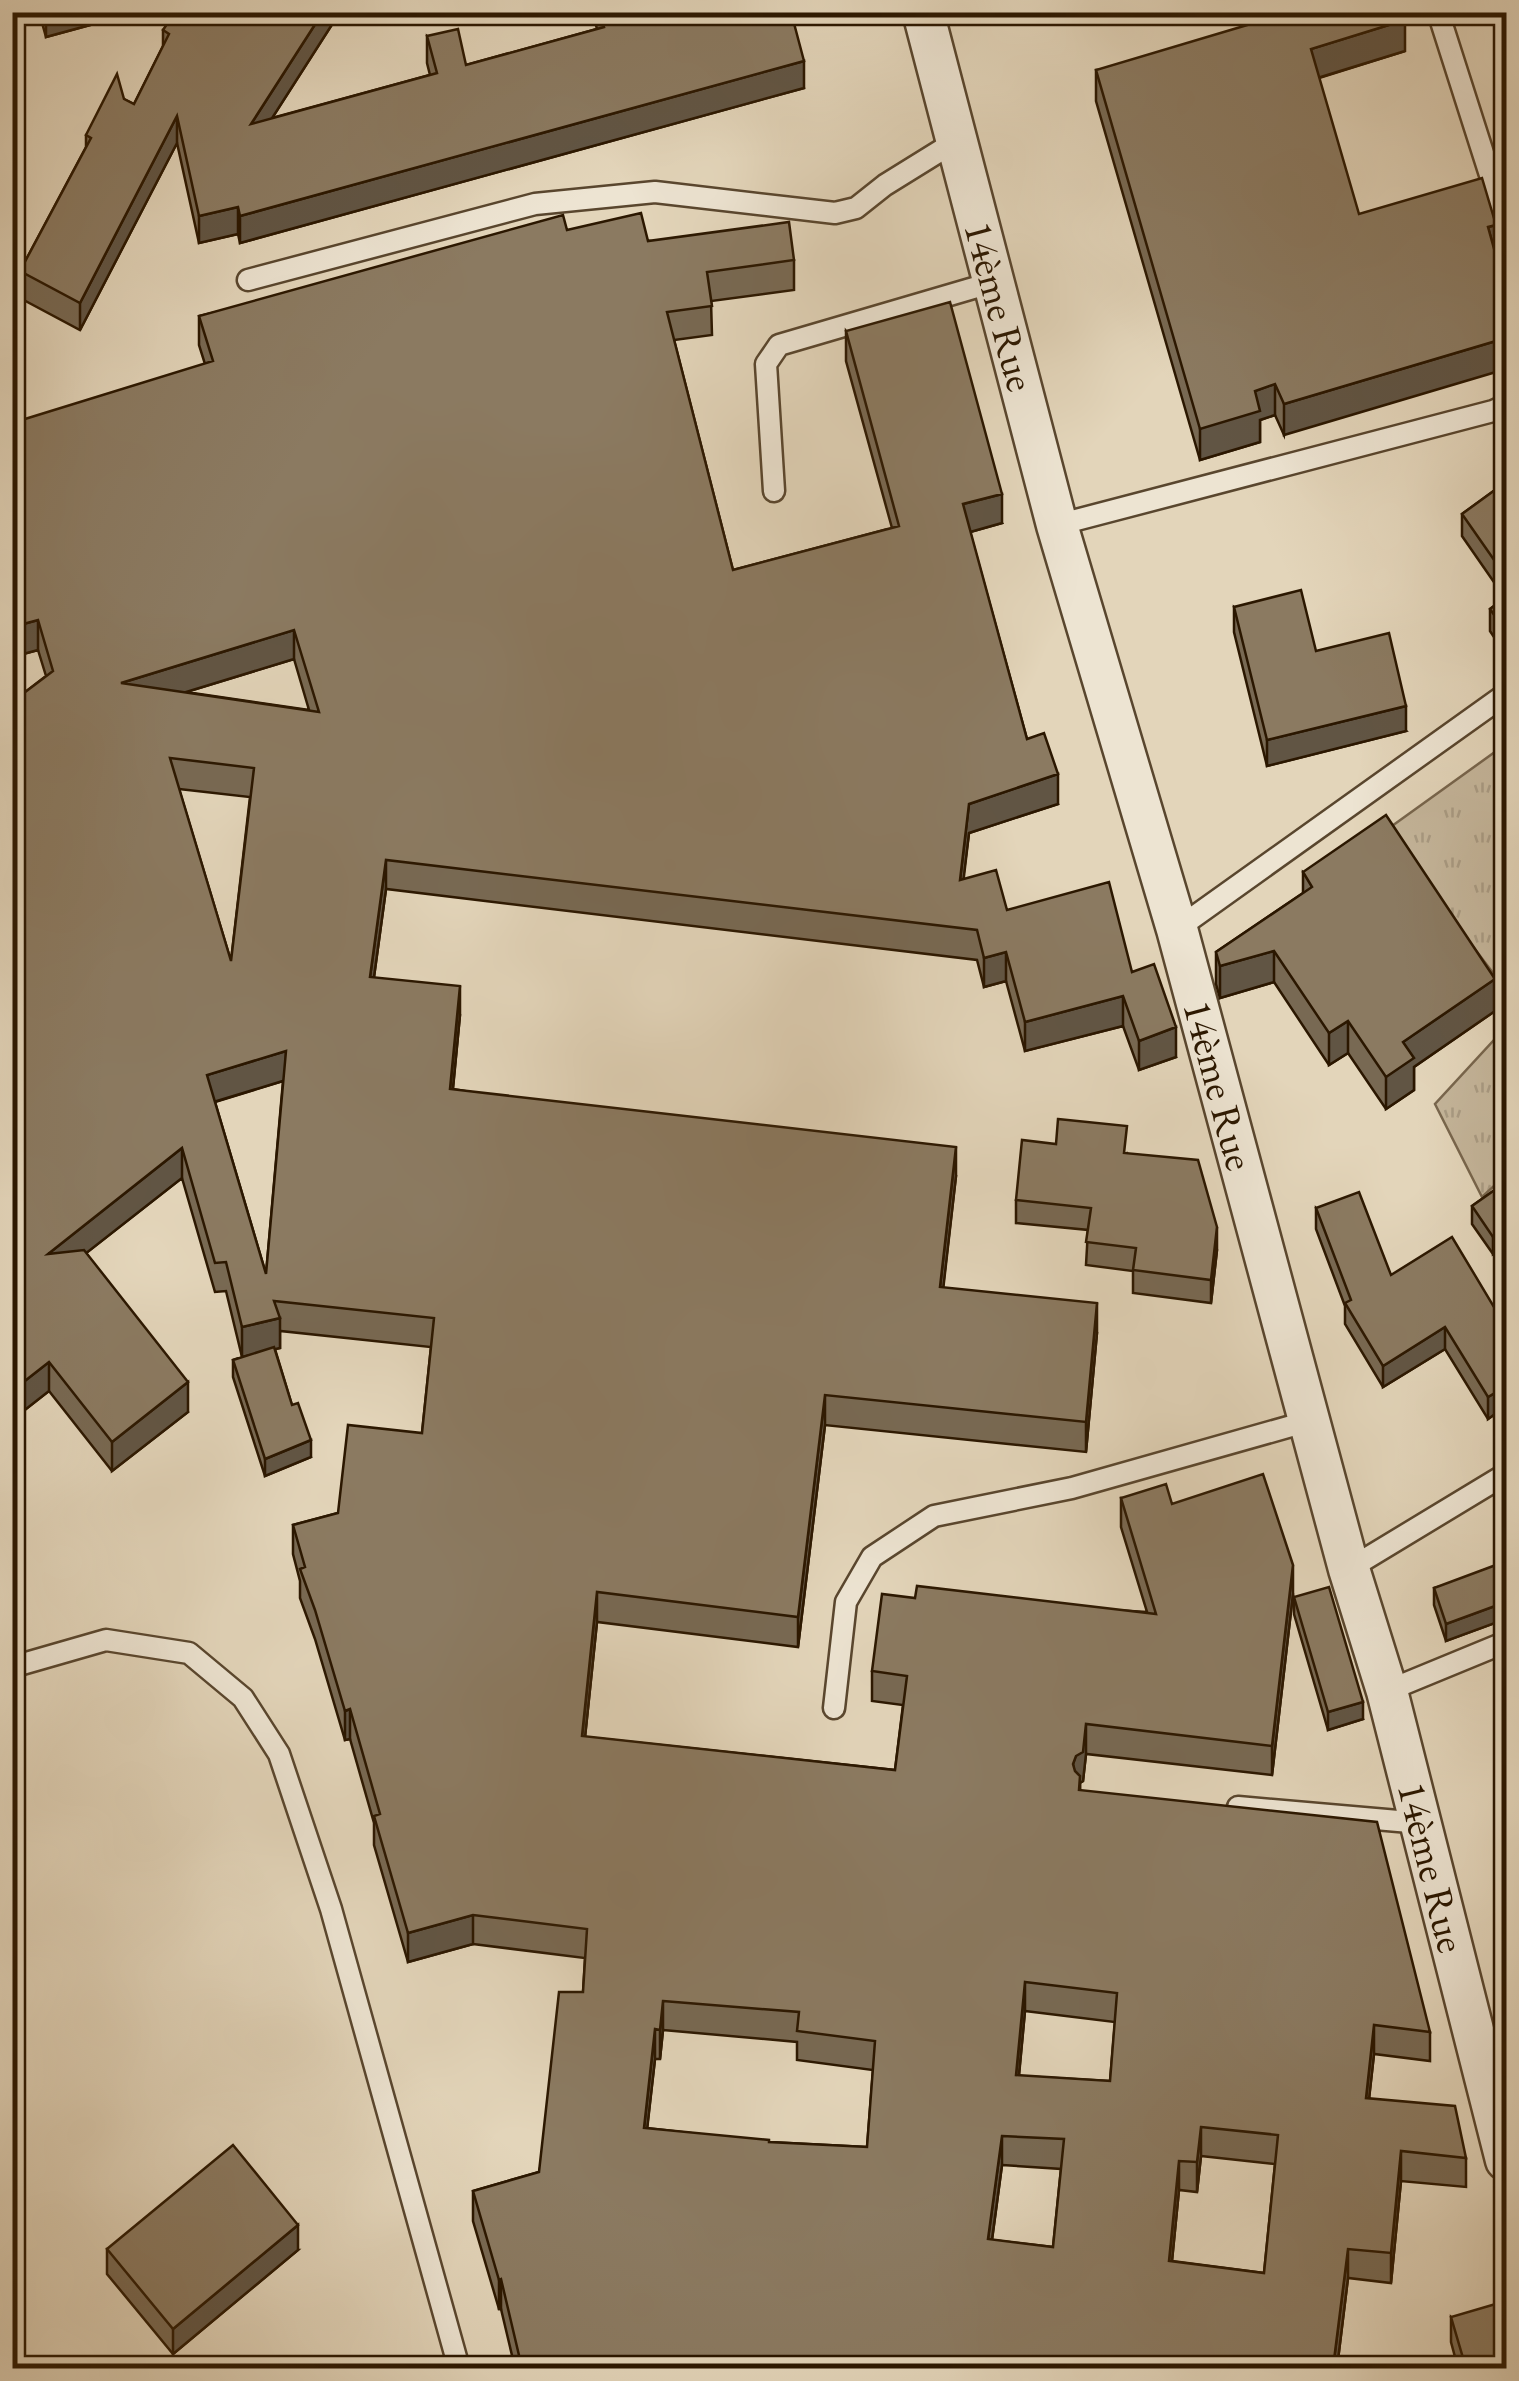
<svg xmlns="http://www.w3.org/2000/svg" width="1519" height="2381" font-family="'EB Garamond',serif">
	<defs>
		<pattern id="park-tufts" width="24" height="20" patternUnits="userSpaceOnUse" patternTransform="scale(2.5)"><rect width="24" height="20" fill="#c4b59a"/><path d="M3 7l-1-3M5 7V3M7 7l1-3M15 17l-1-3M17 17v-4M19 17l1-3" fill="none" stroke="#a99b83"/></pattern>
	</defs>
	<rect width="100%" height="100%" fill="#e3d5ba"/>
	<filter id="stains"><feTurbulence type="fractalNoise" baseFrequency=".002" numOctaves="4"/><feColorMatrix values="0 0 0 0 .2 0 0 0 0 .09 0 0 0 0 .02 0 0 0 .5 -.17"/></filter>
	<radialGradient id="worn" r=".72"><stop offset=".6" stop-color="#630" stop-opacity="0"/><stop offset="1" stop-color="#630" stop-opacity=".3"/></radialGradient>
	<g fill="url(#park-tufts)" stroke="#78664d" stroke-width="2.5">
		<path d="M1506,744V990L1385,831Z"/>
		<path d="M1506,1027V1175L1482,1197L1435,1104Z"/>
	</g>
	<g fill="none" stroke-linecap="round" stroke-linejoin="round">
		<defs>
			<g id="lane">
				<path d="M1438,12L1506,225"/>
				<path d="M248,280L535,204L655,192L835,213L856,208L885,185L956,141"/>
				<path d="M774,491L766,364L779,345L994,282"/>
				<path d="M1057,525L1493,411L1506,405"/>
				<path d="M1177,929L1506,694"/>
				<path d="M1349,1569L1506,1474"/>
				<path d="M12,1667L106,1640L189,1653L243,1698L279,1754L331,1909L459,2368"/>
				<path d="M1387,1691L1506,1642"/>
				<path d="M834,1708L846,1602L872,1557L934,1516L1072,1488L1309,1421"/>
				<path d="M1238,1807L1421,1823"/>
			</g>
			<path id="street" d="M923,12L1057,525L1177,929L1349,1569L1387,1691L1506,2160"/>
		</defs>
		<use href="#lane" stroke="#59462e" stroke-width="25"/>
		<use href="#street" stroke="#59462e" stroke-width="45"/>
		<use href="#lane" stroke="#ede4d2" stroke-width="20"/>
		<use href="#street" stroke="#ede4d2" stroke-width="40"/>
	</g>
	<g fill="#786953" stroke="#2b1700" stroke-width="2.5" fill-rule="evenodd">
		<path d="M39,12H116L101,22L46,37Z"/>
		<path d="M340,12L272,118L430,75L427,63V36L466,65L597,29L592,12H791L804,88L240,243L238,234L199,243L177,143L80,330L20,298V271L86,147V135L124,99L134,104L163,46V30Z"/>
		<path d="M1405,51L1319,78L1284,435L1275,415L1260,420V442L1200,460L1096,101V70Z"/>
		<path d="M567,230L794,260V290L711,301L712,335L674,340L733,570L892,528L846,361V331L1002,523L970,532L1027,739L1058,804L969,833L963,879L1007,910L1132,972L1176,1057L1139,1070L1123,1026L1025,1051L1006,981L984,987L977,960L386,889L374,977L460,1015L453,1089L956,1176L943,1287L1097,1333L1086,1452L825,1425L798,1647L597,1622L585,1737L895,1770L903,1705L872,1701V1671L915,1598L1147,1612L1121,1527V1498L1172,1504L1293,1594L1272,1775L1086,1754L1083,1781L1080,1783V1790L1430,2032V2061L1374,2054L1369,2098L1466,2158V2187L1401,2181L1391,2283L1348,2278L1337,2368H515L501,2309H499L473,2221V2191L539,2172L583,1992L585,1958L473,1944L408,1962L374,1845V1823L350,1739L345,1740L315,1639L300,1598V1581L293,1554V1525L338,1513L422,1433L431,1347L280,1331V1348L275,1349L292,1405L311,1457L265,1476L233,1377V1360L242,1357L226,1291L215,1292L182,1178L86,1253L188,1412L112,1471L49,1391L12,1420V702L46,676L38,650L12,657L205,364L199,345V316ZM294,659L309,710L186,692ZM179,789L250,797L231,961ZM283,1081L266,1274L215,1102ZM1025,2011L1115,2022L1110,2081L1019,2076ZM663,2030L797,2042V2060L873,2070L867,2147L769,2142L647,2128L655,2059H660ZM1201,2156L1275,2164L1264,2273L1172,2261L1179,2190L1197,2192ZM1002,2165L1061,2169L1053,2247L992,2240Z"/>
		<path d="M1506,482V655L1490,631V609L1505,598L1462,536V514Z"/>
		<path d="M1234,607L1406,731L1267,766L1234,632Z"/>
		<path d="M1303,872L1495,1011L1414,1067V1090L1386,1109L1348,1053L1329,1065L1274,982L1220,998L1216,984V952L1303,893Z"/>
		<path d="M1127,1153L1217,1250L1211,1303L1133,1293V1271L1086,1265L1088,1230L1016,1223V1200Z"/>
		<path d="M1506,1182L1493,1254L1472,1224V1206Z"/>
		<path d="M1316,1208L1391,1275L1506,1327V1430L1495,1414L1488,1419L1445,1349L1383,1387L1345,1324V1306L1316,1229Z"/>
		<path d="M1506,1569V1619L1446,1641L1434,1605V1588Z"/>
		<path d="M1294,1597L1363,1719L1328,1730L1294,1614Z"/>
		<path d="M107,2249L298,2250L173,2354L107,2274Z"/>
		<path d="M1451,2317L1506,2368H1458L1451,2342Z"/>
	</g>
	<g fill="#615544" stroke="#2b1700" stroke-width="2.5">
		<path d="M12,12H30L12,18Z"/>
		<path d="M46,12H116L101,22L46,37Z"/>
		<path d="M323,12H340L251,151V124Z"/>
		<path d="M1405,20V51L1311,80V49Z"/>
		<path d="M804,61V88L240,243V216Z"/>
		<path d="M177,116V143L80,330V303Z"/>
		<path d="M238,207V234L199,243V216Z"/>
		<path d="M1496,225V256L1488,227Z"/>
		<path d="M1506,338V369L1284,435V404Z"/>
		<path d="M1275,384V415L1260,420V442L1200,460V429L1255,391Z"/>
		<path d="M1002,494V523L963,534V504Z"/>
		<path d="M38,620V650L12,657V627Z"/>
		<path d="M294,630V659L121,712V683Z"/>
		<path d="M1406,706V731L1267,766V740Z"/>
		<path d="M1058,774V804L969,833L960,910V880L969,804Z"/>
		<path d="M386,860V889L370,1006V977Z"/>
		<path d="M1274,951V982L1220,998V966Z"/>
		<path d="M1006,952V981L984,987V958Z"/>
		<path d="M1495,979V1011L1414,1067V1090L1386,1109V1077L1403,1042Z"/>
		<path d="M460,986V1015L450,1118V1089Z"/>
		<path d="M1123,996V1026L1025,1051V1022Z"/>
		<path d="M1348,1021V1053L1329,1065V1033Z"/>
		<path d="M1176,1027V1057L1139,1070V1041Z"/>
		<path d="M286,1051V1080L207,1104V1075Z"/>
		<path d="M956,1147V1176L940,1317V1287Z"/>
		<path d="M182,1148V1178L48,1283V1254Z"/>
		<path d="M1217,1227V1250L1211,1303V1280Z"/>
		<path d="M1506,1228V1245L1493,1254V1237Z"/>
		<path d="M1097,1303V1333L1086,1452V1422Z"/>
		<path d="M280,1318V1348L242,1357V1327Z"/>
		<path d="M1445,1327V1349L1383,1387V1366Z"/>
		<path d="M49,1362V1391L12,1420V1391Z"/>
		<path d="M188,1382V1412L112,1471V1442Z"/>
		<path d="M1495,1393V1414L1488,1419V1397Z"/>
		<path d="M825,1395V1425L798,1647V1617Z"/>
		<path d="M311,1440V1457L265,1476V1459Z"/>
		<path d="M1293,1565V1594L1272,1775V1746Z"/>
		<path d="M597,1592V1622L582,1766V1736Z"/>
		<path d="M1506,1602V1619L1446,1641V1624Z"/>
		<path d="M1363,1702V1719L1328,1730V1712Z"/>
		<path d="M350,1709V1739L345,1740V1711Z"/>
		<path d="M1086,1724V1754L1083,1781L1080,1783V1806L1073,1764Z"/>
		<path d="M473,1915V1944L408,1962V1933Z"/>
		<path d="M1025,1982V2011L1016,2105V2075Z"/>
		<path d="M663,2001V2030L660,2059V2030Z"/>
		<path d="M1374,2025V2054L1366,2127V2098Z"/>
		<path d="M655,2029V2059L644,2157V2128Z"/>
		<path d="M1201,2127V2156L1197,2192V2162Z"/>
		<path d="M1002,2136V2165L988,2269V2239Z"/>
		<path d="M1401,2151V2181L1391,2283V2253Z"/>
		<path d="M1179,2161V2190L1169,2291V2261Z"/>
		<path d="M298,2225V2250L173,2354V2329Z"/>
		<path d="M1348,2249V2278L1337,2368H1333Z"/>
		<path d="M501,2279V2309H499V2280Z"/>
	</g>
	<g fill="#8b7a61" stroke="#2b1700" stroke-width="2.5" fill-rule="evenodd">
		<path d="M175,12H323L251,124L437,73L427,36L458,29L466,65L604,27L600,12H791L804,61L240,216L238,207L199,216L177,116L80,303L20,271L91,138L86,135L117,74L124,99L134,104L169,34L163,30Z"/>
		<path d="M1291,12H1403L1405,20L1311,49L1359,214L1482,178L1496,225L1488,227L1506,292V338L1284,404L1275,384L1255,391L1260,411L1200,429L1096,70Z"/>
		<path d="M641,213L648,241L789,222L794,260L707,272L712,306L667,312L733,570L899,526L846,331L950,302L1002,494L963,504L1027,739L1044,733L1058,774L969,804L960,880L996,870L1007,910L1109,882L1132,972L1154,964L1176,1027L1139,1041L1123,996L1025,1022L1006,952L984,958L977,930L386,860L370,977L460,986L450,1089L956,1147L940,1287L1097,1303L1086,1422L825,1395L798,1617L597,1592L582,1736L895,1770L907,1676L872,1671L882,1594L915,1598L917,1586L1156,1614L1121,1498L1166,1484L1172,1504L1263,1474L1293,1565L1272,1746L1086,1724L1083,1752L1076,1756L1073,1764L1075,1771L1080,1776L1079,1790L1377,1822L1430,2032L1374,2025L1366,2098L1455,2106L1466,2158L1401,2151L1391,2253L1348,2249L1333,2368H522L501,2279L499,2280L473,2191L539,2172L559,1992H583L587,1929L473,1915L408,1933L374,1816L380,1814L350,1709L345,1711L315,1610L300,1569L305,1567L293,1525L338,1513L348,1425L422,1433L434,1318L274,1301L280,1318L242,1327L226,1262L215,1263L182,1148L48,1254L84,1250L188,1382L112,1442L49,1362L12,1391V702L53,671L38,620L12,627V423L213,361L199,316L563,215L567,230ZM294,630L319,712L121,683ZM170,758L254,768L231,961ZM286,1051L266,1274L207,1075ZM1025,1982L1117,1993L1110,2081L1016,2075ZM663,2001L799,2012L797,2031L875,2041L867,2147L769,2142V2140L644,2128L655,2029L660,2030ZM1201,2127L1278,2135L1264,2273L1169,2261L1179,2161L1197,2162ZM1002,2136L1064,2139L1053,2247L988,2239Z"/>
		<path d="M1506,482V577L1462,514Z"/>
		<path d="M1301,590L1316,651L1389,633L1406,706L1267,740L1234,607Z"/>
		<path d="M1506,597V632L1490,609Z"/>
		<path d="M1386,815L1495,979L1403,1042L1414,1058L1386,1077L1348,1021L1329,1033L1274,951L1220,966L1216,952L1312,887L1303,872Z"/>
		<path d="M1058,1119L1127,1126L1124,1153L1198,1160L1217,1227L1211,1280L1133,1270L1136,1248L1086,1242L1091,1208L1016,1200L1022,1140L1056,1144Z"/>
		<path d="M1506,1182V1228L1493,1237L1472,1206Z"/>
		<path d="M1359,1192L1391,1275L1452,1237L1506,1327V1408L1495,1393L1488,1397L1445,1327L1383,1366L1345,1303L1351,1300L1316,1208Z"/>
		<path d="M274,1347L292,1405L298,1403L311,1440L265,1459L233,1360Z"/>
		<path d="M1504,1562L1506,1569V1602L1446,1624L1434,1588Z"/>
		<path d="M1329,1587L1363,1702L1328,1712L1294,1597Z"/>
		<path d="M233,2145L298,2225L173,2329L107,2249Z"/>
		<path d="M1506,2301V2368H1466L1451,2317Z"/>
	</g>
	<g text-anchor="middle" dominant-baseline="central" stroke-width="9" stroke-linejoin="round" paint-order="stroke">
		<g font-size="40" fill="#2b1700" stroke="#ede4d2">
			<text transform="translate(1000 306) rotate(75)">14ème Rue</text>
			<text transform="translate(1219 1085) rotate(75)">14ème Rue</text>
			<text transform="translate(1432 1867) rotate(76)">14ème Rue</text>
		</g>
	</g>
	<rect width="1519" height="2381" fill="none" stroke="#e3d5ba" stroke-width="50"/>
	<rect x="15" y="15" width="1489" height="2351" fill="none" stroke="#2b1700" stroke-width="5"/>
	<rect x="25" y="25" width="1469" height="2331" fill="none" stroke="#2b1700" stroke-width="2.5"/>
	<rect width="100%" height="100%" filter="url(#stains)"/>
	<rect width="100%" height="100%" fill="url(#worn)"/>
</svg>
